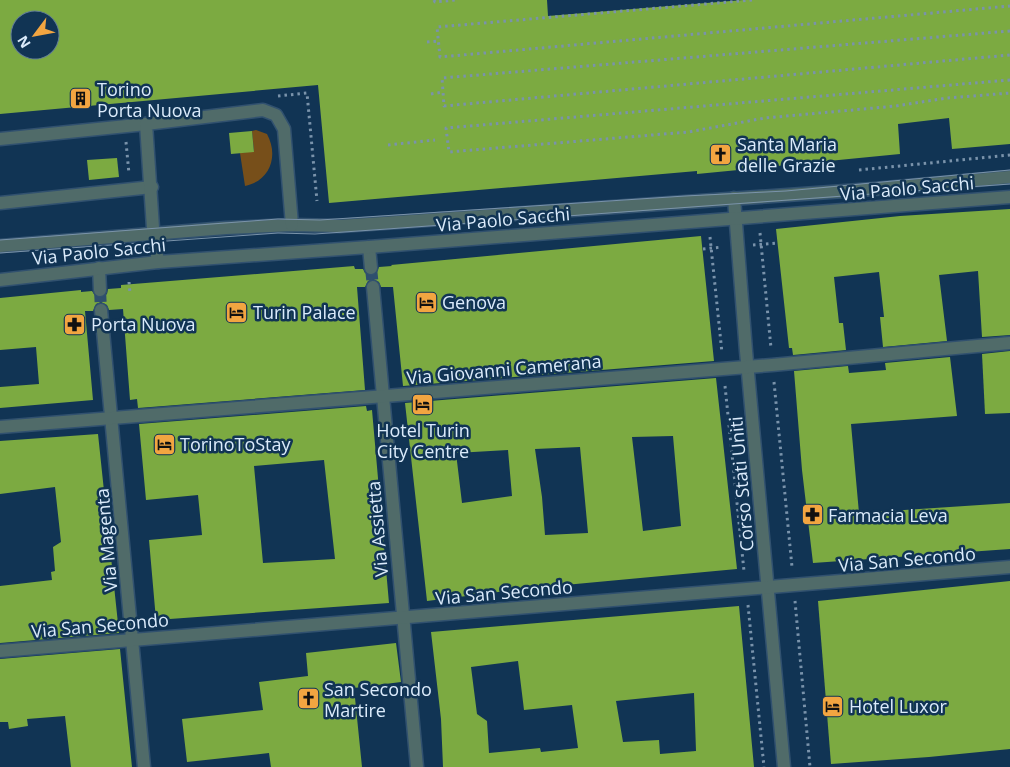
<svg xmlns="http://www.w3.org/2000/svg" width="1010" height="767" font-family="'Open Sans',sans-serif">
	<rect width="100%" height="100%" fill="#113454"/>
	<path fill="#774f1a" d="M256,130L267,134C279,156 270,181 245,186L240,153L254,151L252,131Z"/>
	<g fill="#7caa41" fill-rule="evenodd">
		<path d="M0,0H547L548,16L743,0H1010V144L952,149L949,118L898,124L900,154L697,174V171L329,203L318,85L0,114ZM20,20H50V50H20Z"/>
		<path d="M252,131L254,152L231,154L229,133Z"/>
		<path d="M117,158L119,177L89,180L87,160Z"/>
		<path d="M1010,209V335L982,337L978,271L939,275L947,341L883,347L880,317H884L879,272L834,277L839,323H843L846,350L793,355L792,348H789L776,229L900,216Z"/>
		<path d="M701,236L714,361L403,386L393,287H381L379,282L373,279L368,281L365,287H357L365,390L138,408L137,399L130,400L123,309L109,310L107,305L101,302L96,304L93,311H85L93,400L0,408V387L39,384L36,347L0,350V298L81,290V292L92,291L96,297L101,298L107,294L108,289L121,288V285L354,266L355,269H363L365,273L371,276L376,274L379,267L392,266L391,265Z"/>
		<path d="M1010,351V413L985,414L982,354Z"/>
		<path d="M950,357L957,416L851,424L859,513L1010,503V549L813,563L802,470L794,371L848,366L849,373L886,370L885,363Z"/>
		<path d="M716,378L737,569L522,589L427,601L405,403ZM673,436L681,526L643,531L632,437ZM580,447L588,533L545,535L542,497L535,449ZM508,450L512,496L462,503L456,453Z"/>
		<path d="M366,406L367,411L372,410L389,603L156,620L149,540L202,535L198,495L146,500L139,424ZM324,460L335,559L263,563L254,466Z"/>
		<path d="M98,434L119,633L0,643V586L52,580L51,572L55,571L53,547L61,542L55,487L0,494V441Z"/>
		<path d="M1010,581V749L929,757L831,764L818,601Z"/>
		<path d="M739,606L754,767H443L441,719L431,632ZM518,661L524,710L572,705L578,748L541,752L540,748L489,753L487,721L477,714L471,667ZM694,693L696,751L660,754L659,740L623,742L616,701Z"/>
		<path d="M396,643L401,682L354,688L362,767H271L269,753L187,762L182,719L263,710L259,682L308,676L306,653Z"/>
		<path d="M120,649L132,767H71L65,716L27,719L28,726L9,729L8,722H0V659Z"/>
	</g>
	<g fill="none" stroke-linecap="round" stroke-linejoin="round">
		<g stroke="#2f4f6d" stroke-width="12" stroke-dasharray="12 6" stroke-linecap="butt">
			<path d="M371,268L373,287"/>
			<path d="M100,290L101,310"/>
		</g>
		<defs>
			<g id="minor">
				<path d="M0,139L146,124"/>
				<path d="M734,198L746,351L784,767"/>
				<path d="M0,203L152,187"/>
				<path d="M0,246L226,228L292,225L340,226L874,189L1010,177"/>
				<path d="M369,247L371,268"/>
				<path d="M158,262L153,228L146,124L263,110L276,115L284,129L292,225"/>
				<path d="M99,268L100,290"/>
				<path d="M0,280L158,262L369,247L1010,197"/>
				<path d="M373,287L417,767"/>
				<path d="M101,310L144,767"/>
				<path d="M0,427L772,365L1010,343"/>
				<path d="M0,651L1010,567"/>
			</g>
		</defs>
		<use href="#minor" stroke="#31516f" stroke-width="15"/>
		<g stroke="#7a93ab" stroke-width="3" stroke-dasharray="2.5 4" stroke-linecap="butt">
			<path d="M434,0L435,2L456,0"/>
			<path d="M752,0L437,27L440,57L1010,6"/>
			<path d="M1010,31L442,78L444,106L1010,55"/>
			<path d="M427,42L438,41"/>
			<path d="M1010,80L446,128L449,152L688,132L765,118L896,106L947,98L1010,93"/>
			<path d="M431,94L443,92"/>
			<path d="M278,96L307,93L317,201"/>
			<path d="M126,142L129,174"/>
			<path d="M388,145L435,140"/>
			<path d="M859,170L1010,155"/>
			<path d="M760,233L771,348"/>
			<path d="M710,237L722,353"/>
			<path d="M753,245L778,243"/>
			<path d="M703,249L722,247"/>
			<path d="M129,282L130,294"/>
			<path d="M774,382L792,567"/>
			<path d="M725,386L744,571"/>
			<path d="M795,601L810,767"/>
			<path d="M748,605L764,767"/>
		</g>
		<use href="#minor" stroke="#506b69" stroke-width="12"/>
		<g stroke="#7a93aa" stroke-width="1">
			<path d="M0,240L278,219L320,220L685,196L786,191L1010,170"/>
			<path d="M0,253L278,233L315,234L387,229L1010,184"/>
		</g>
	</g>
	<defs>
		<symbol id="building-square" viewBox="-11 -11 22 22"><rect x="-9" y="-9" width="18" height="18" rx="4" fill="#f2a541" stroke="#113454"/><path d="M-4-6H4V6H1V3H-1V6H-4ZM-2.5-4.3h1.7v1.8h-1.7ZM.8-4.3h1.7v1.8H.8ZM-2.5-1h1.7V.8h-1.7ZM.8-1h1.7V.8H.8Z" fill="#111"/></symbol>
		<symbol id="church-square" viewBox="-11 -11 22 22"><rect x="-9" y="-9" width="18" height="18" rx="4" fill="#f2a541" stroke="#113454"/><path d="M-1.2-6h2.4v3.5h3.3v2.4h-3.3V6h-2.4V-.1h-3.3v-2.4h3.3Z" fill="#111"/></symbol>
		<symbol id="hotel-square" viewBox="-11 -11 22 22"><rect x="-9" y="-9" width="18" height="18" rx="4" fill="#f2a541" stroke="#113454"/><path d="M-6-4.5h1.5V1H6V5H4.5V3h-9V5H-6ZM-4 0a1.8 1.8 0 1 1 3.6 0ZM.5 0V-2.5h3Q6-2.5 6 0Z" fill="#111"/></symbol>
		<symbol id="pharmacy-square" viewBox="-11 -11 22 22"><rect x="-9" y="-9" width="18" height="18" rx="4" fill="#f2a541" stroke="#113454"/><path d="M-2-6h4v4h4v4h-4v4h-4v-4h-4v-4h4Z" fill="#111"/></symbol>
	</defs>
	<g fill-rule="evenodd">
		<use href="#building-square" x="68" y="86" width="25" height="25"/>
		<use href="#church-square" x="708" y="142" width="25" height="25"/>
		<use href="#hotel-square" x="414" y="290" width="25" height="25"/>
		<use href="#hotel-square" x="224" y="300" width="25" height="25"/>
		<use href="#pharmacy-square" x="62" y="312" width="25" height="25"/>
		<use href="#hotel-square" x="410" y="392" width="25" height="25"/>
		<use href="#hotel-square" x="152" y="432" width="25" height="25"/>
		<use href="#pharmacy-square" x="800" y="502" width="25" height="25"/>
		<use href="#church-square" x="296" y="686" width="25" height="25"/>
		<use href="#hotel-square" x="820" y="694" width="25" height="25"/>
	</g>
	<g text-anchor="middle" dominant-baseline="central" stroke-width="5" stroke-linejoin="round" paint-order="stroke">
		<g font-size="18" fill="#dbebfb" stroke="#113454" text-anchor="start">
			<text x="97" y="89">Torino<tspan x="97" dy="21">Porta Nuova</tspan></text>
			<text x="737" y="144">Santa Maria<tspan x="737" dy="21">delle Grazie</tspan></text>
			<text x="442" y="302">Genova</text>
			<text x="253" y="312">Turin Palace</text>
			<text x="91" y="324">Porta Nuova</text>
			<text x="423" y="430" text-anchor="middle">Hotel Turin<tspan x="423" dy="21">City Centre</tspan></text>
			<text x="180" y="444">TorinoToStay</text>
			<text x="828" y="515">Farmacia Leva</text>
			<text x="324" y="689">San Secondo<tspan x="324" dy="21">Martire</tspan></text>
			<text x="849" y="706">Hotel Luxor</text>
		</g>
		<g font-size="18" fill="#dbebfb" stroke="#113454">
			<text transform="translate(907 188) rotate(-5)">Via Paolo Sacchi</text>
			<text transform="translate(503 219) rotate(-5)">Via Paolo Sacchi</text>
			<text transform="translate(99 251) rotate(-6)">Via Paolo Sacchi</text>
			<text transform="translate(504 369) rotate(-5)">Via Giovanni Camerana</text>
			<text transform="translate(741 484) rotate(-95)">Corso Stati Uniti</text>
			<text transform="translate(377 529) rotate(-95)">Via Assietta</text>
			<text transform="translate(106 540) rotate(-95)">Via Magenta</text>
			<text transform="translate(907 559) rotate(-5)">Via San Secondo</text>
			<text transform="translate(504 592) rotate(-5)">Via San Secondo</text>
			<text transform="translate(100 625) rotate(-5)">Via San Secondo</text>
		</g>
	</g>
	<g transform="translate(35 35) rotate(238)"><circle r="24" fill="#113454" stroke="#627d97"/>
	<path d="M0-4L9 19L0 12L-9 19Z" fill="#f2a541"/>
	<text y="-8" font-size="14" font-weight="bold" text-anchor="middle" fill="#dbebfb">N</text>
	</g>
</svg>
